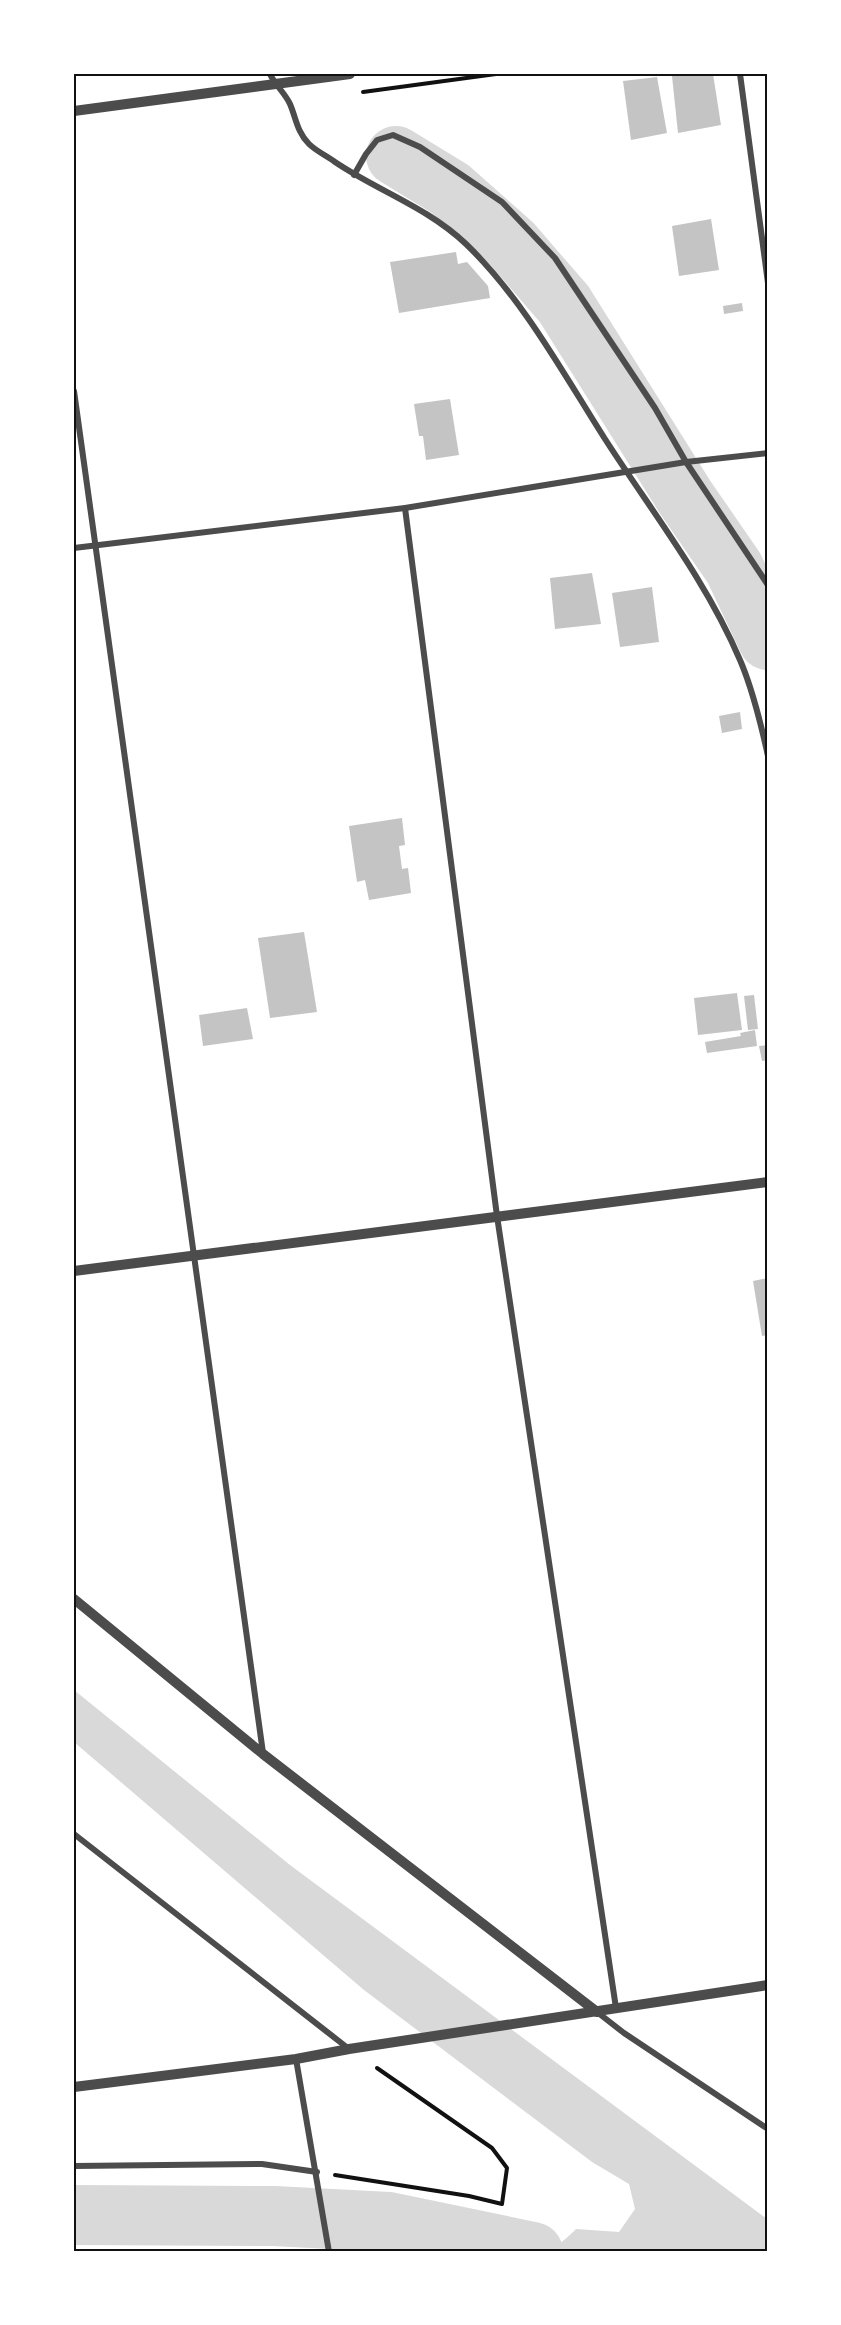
<svg xmlns="http://www.w3.org/2000/svg" width="841" height="2325" font-family="Ubuntu,sans-serif">
	<rect width="100%" height="100%" fill="#fff"/>
	<path fill="#d9d9d9" d="M74,1690L290,1865L767,2219V2251L535,2252L517,2244C548,2250 552,2253 576,2229L619,2232L635,2209L629,2184L592,2162L364,1990L74,1742Z"/>
	<g fill="none" stroke-linecap="round" stroke-linejoin="round">
		<g stroke="#d9d9d9" stroke-width="60">
			<path d="M396,156L450,189L512,244L564,304L685,497L734,568L768,640"/>
			<path d="M74,2215L274,2216L389,2222L533,2252"/>
		</g>
	</g>
	<g fill="#c4c4c4">
		<path d="M689,74H713L721,125L678,133L672,76Z"/>
		<path d="M657,77L667,133L631,140L623,81Z"/>
		<path d="M711,219L719,270L679,276L672,226Z"/>
		<path d="M456,252L458,264L467,262L488,286L490,298L399,313L390,262Z"/>
		<path d="M742,303L743,311L724,314L723,306Z"/>
		<path d="M450,399L459,455L426,460L423,436H419L414,404Z"/>
		<path d="M592,573L601,624L555,629L550,578Z"/>
		<path d="M652,587L659,642L620,647L612,593Z"/>
		<path d="M740,712L742,729L722,733L719,716Z"/>
		<path d="M402,818L405,845L399,846L402,869L408,868L411,893L369,900L365,880L357,882L349,826Z"/>
		<path d="M304,932L317,1012L270,1018L258,938Z"/>
		<path d="M737,993L742,1030L698,1035L694,998Z"/>
		<path d="M754,995L758,1029L748,1030L744,996Z"/>
		<path d="M247,1008L253,1039L203,1046L199,1015Z"/>
		<path d="M755,1030L757,1046L707,1053L705,1042L741,1036L740,1033Z"/>
		<path d="M768,1045V1060L762,1061L759,1046Z"/>
		<path d="M768,1278V1335L762,1336L753,1281Z"/>
	</g>
	<g fill="none" stroke-linecap="round" stroke-linejoin="round">
		<g stroke="#111" stroke-width="4">
			<path d="M363,92L496,74"/>
			<path d="M335,2175L469,2196L502,2204L507,2168L492,2148L377,2068"/>
		</g>
		<g stroke="#4c4c4c" stroke-width="6">
			<path d="M270,74C275,85 285,93 290,104C296,118 297,132 309,144C316,151 327,156 335,162C378,191 427,207 466,244C523,299 563,373 605,439C652,512 706,580 740,660C753,690 761,724 768,756"/>
			<path d="M740,74L768,283"/>
			<path d="M354,175L366,154L377,140L393,135L420,147L502,202L555,258L655,408L686,462L768,585"/>
			<path d="M74,391L263,1753"/>
			<path d="M405,508L497,1216L616,2008"/>
			<path d="M74,548L405,508L686,462L768,453"/>
			<path d="M74,1834L349,2049"/>
			<path d="M597,2012L624,2033L768,2129"/>
			<path d="M296,2059L329,2252"/>
			<path d="M74,2166L262,2164L317,2172"/>
		</g>
		<g stroke="#4c4c4c" stroke-width="10">
			<path d="M74,111L350,74"/>
			<path d="M74,1271L768,1182"/>
			<path d="M74,1599L263,1754L597,2012"/>
			<path d="M74,2087L296,2059L349,2049L768,1985"/>
		</g>
	</g>
	<rect width="841" height="2325" fill="none" stroke="#ffffff" stroke-width="150"/>
	<rect x="75" y="75" width="691" height="2175" fill="none" stroke="#111" stroke-width="2"/>
</svg>
